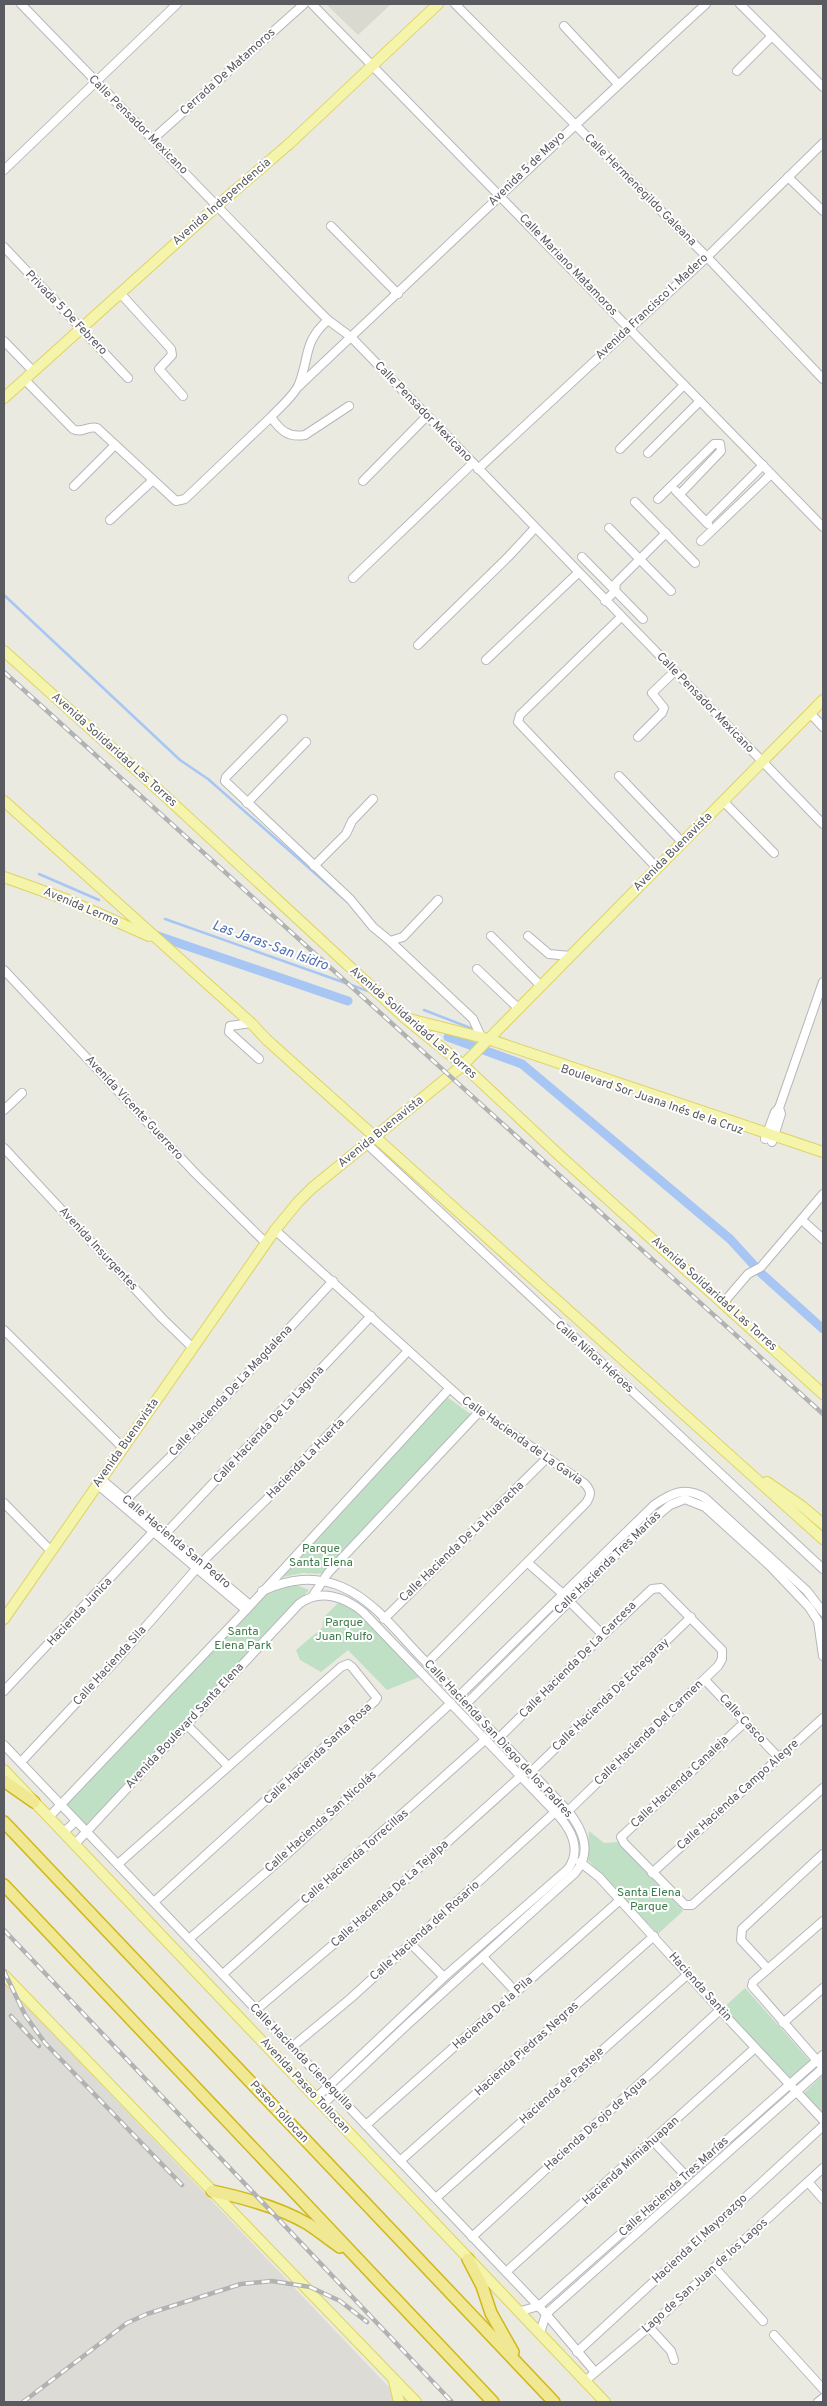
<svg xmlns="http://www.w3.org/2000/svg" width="827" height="2406" font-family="Overpass,sans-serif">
	<rect width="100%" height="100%" fill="#eaeae1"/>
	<path fill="#dcdbd5" d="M4,1982L381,2379L404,2402H4Z"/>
	<path fill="#dad9cf" d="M326,4H389L390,5L358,35Z"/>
	<g fill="#c0e0c5">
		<path d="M447,1397L472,1415L326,1574L303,1573L277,1578L341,1513Z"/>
		<path d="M294,1584L309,1590L86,1825L65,1804L263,1597L276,1588Z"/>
		<path d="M339,1602L353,1609L422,1676L387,1690L348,1650L321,1672L300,1660L296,1650L322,1628L324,1617Z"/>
		<path d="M589,1831L604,1843L619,1842L683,1911L658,1934L587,1859Z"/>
		<path d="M745,1988L812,2063L790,2082L722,2009Z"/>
		<path d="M823,2075V2116L803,2094Z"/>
	</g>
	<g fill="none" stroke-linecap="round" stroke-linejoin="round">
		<g stroke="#a7c6f4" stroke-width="2.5">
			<path d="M4,595L180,760L208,779L351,905"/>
			<path d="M39,874L99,900"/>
			<path d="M165,919L368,991"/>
			<path d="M424,1010L473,1029"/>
		</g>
		<g stroke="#a7c6f4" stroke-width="9">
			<path d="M155,935L348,1001"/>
			<path d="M448,1037L522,1064L730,1239L762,1274L823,1329"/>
		</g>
		<defs>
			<g id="minor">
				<path d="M21,4L308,300L328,320L351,337L823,824"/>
				<path d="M312,4L823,527"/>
				<path d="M455,4L707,257L823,379"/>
				<path d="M740,4L823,87"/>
				<path d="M564,26L618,84"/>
				<path d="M737,71L772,36"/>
				<path d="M153,139L304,4"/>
				<path d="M4,170L177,4"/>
				<path d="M788,177L823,211"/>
				<path d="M331,226L398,294"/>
				<path d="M4,247L128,378"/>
				<path d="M120,293L171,349L172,355L159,369L183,396"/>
				<path d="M4,341L33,371"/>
				<path d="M24,379L73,429C82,434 88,425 97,428L176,501L185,499L271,417C280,430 288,438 305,435L349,406"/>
				<path d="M299,386C435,258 569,129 706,4"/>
				<path d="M271,417C279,408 295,395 299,384C310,356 303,342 328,320"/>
				<path d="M620,449L684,385"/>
				<path d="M648,453L700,401"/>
				<path d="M478,469L707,257L823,143"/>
				<path d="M363,481L427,416"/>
				<path d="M74,486L115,445"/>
				<path d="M676,491L708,524"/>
				<path d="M658,499L714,444H720L721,451L680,494"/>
				<path d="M635,502L695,563"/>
				<path d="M110,520L152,481"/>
				<path d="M706,522L763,465"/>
				<path d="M609,528L671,591"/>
				<path d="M701,541L771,474"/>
				<path d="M582,557L643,619"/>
				<path d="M353,578L473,463"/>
				<path d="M605,601L615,591L616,583L666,533"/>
				<path d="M621,617L520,715L518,722L657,868"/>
				<path d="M418,645L508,557L535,528"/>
				<path d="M486,660L578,573"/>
				<path d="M810,713L823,727"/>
				<path d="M283,719L226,777L225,781L350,899L373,927L390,941L403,937L438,900"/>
				<path d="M638,737L662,713L664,708L652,693L674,672"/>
				<path d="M619,776L682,842"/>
				<path d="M724,802L774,853"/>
				<path d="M247,803L306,742"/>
				<path d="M314,866L346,834L352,821L373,799"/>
				<path d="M491,936L541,986"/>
				<path d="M528,936L549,954L570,956"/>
				<path d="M390,941L473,1019L482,1039"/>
				<path d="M477,969L519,1009"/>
				<path d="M4,970L196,1174L266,1243"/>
				<path d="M251,1023L230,1026L229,1032L259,1059"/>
				<path d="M4,1110L22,1093"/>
				<path d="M765,1139L775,1112L779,1108L823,982"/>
				<path d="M772,1142L781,1114L779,1108"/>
				<path d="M366,1143L823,1569"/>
				<path d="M4,1148L162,1318L193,1348"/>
				<path d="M802,1220L823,1239"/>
				<path d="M275,1230L463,1400L584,1483C591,1490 592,1494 586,1503L427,1663"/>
				<path d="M724,1302L748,1274L761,1267L823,1194"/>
				<path d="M4,1330L123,1448"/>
				<path d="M101,1479L250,1605"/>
				<path d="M98,1485L246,1610"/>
				<path d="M126,1500L170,1457L333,1281"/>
				<path d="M4,1503L51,1551"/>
				<path d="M166,1533L371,1316"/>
				<path d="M201,1563L266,1500L408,1351"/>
				<path d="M528,1563L563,1594"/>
				<path d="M262,1591C289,1579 314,1575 342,1587C375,1601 399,1635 424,1660C472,1710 520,1760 568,1811C583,1830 593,1852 575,1873L408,2024L323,2104"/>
				<path d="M312,1597L328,1573L479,1412"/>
				<path d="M569,1601L603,1635"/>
				<path d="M384,1619L547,1458"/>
				<path d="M705,1680L779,1758"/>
				<path d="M4,1691L154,1531"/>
				<path d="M459,1696L654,1505C672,1493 685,1486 705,1498L807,1591L823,1612"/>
				<path d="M466,1704L645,1526L670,1505L685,1499L705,1507L770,1566L809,1607L818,1621L823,1656"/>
				<path d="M744,1723L621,1837L624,1843L685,1905H692L823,1788"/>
				<path d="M186,1724L228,1766"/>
				<path d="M499,1738L603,1635L652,1589L661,1588L722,1650V1659L718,1666L568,1811"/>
				<path d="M4,1745L546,2314L595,2372"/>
				<path d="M21,1762L120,1656L197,1568"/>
				<path d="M531,1772L691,1617"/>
				<path d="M49,1817L246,1610L449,1389"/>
				<path d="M64,1832L76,1821"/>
				<path d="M75,1844L299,1604C320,1588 345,1597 363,1612L555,1812C570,1827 583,1849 568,1869L444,1977L316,2098"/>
				<path d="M580,1862L599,1877L720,2010L823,2120"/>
				<path d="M118,1864L341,1667L348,1664L352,1667L377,1698L375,1701L154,1902"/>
				<path d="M652,1873L823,1718"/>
				<path d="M189,1939L287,1854L451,1703"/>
				<path d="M411,1944L444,1977"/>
				<path d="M483,1957L516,1992"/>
				<path d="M768,1969L741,1940L742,1929L823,1854"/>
				<path d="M223,1974L486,1739"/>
				<path d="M256,2010L341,1938L521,1776"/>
				<path d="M783,2023L823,1988"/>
				<path d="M292,2047L351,1998L555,1812"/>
				<path d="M820,2064L752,1986L753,1982L823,1921"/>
				<path d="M366,2125L620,1900"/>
				<path d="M654,2142L686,2176"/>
				<path d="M400,2161L654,1936"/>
				<path d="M808,2182L823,2199"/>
				<path d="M436,2198L687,1975"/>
				<path d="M472,2237L720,2010"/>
				<path d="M715,2268L763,2321"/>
				<path d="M506,2272L755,2048"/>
				<path d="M521,2311L539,2306L823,2055"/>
				<path d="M649,2327L671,2351L674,2360"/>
				<path d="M540,2333L546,2314L823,2068"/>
				<path d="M774,2335L823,2389"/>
				<path d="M577,2352L823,2126"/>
				<path d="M585,2381L649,2327L823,2168"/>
				<path d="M818,2402L823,2398"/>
			</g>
			<g id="major">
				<path d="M4,398L217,206L289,144L438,4"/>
				<path d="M4,651L164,795L405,1018L463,1065L559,1155L823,1394"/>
				<path d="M4,801L251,1023L267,1040L823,1539"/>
				<path d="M4,877L68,900L149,936"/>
				<path d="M409,1019L488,1039L823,1152"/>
				<path d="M767,1482L803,1507L823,1524"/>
				<path d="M4,1619L275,1230L298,1202L312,1188L463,1065L823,700"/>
				<path d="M4,1770L605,2402"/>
				<path d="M4,1975L416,2402"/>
				<path d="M394,2381L399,2402"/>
			</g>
			<g id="highway">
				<path d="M4,1781L34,1802"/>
				<path d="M4,1822L554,2402"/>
				<path d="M4,1885L493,2402"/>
				<path d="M212,2191C245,2198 279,2207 308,2224C319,2231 329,2240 340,2247"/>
				<path d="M468,2259L482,2286L491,2313L513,2352"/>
			</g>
		</defs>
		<use href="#minor" stroke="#b6b7bc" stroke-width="10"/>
		<use href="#major" stroke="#e0d264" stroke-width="12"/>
		<use href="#highway" stroke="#d1b71a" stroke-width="14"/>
		<use href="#minor" stroke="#fff" stroke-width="8"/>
		<use href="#major" stroke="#f4f5ab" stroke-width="10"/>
		<use href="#highway" stroke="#f0e892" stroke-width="11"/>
		<defs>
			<g id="rail">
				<path d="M4,672L823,1414"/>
				<path d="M4,1930L452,2402"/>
				<path d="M4,1971L25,2015L45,2043L182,2185"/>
				<path d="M11,2016L39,2046"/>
				<path d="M23,2402L127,2323L147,2314L241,2284L272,2281L310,2287L340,2301L367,2322"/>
			</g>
		</defs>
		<use href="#rail" stroke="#b1b2b2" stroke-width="4.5"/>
		<use href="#rail" stroke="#fff" stroke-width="2.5" stroke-dasharray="8" stroke-linecap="butt"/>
	</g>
	<g text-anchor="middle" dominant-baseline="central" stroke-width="4" stroke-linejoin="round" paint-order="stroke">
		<g font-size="12" fill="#595b60" stroke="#fff">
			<text transform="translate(228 72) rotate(-42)">Cerrada De Matamoros</text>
			<text transform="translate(138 125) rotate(45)">Calle Pensador Mexicano</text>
			<text transform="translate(527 169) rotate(-44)">Avenida 5 de Mayo</text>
			<text transform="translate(640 190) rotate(45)">Calle Hermenegildo Galeana</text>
			<text transform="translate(222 202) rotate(-41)">Avenida Independencia</text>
			<text transform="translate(568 265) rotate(46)">Calle Mariano Matamoros</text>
			<text transform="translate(652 307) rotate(-43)">Avenida Francisco I. Madero</text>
			<text transform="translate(66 313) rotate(46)">Privada 5 De Febrero</text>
			<text transform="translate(423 412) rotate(46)">Calle Pensador Mexicano</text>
			<text transform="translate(705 703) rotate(46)">Calle Pensador Mexicano</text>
			<text transform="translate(114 750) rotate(42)">Avenida Solidaridad Las Torres</text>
			<text transform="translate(673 852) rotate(-45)">Avenida Buenavista</text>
			<text transform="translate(81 907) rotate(23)">Avenida Lerma</text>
			<text transform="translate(413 1023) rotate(41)">Avenida Solidaridad Las Torres</text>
			<text transform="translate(652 1100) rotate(19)">Boulevard Sor Juana Inés de la Cruz</text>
			<text transform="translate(134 1108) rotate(47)">Avenida Vicente Guerrero</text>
			<text transform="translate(381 1132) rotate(-39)">Avenida Buenavista</text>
			<text transform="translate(98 1249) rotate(47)">Avenida Insurgentes</text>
			<text transform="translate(714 1294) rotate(42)">Avenida Solidaridad Las Torres</text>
			<text transform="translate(594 1357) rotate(42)">Calle Niños Héroes</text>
			<text transform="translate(231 1391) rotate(-47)">Calle Hacienda De La Magdalena</text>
			<text transform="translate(269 1425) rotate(-47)">Calle Hacienda De La Laguna</text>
			<text transform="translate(522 1441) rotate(35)">Calle Hacienda de La Gavia</text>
			<text transform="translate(126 1443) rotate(-55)">Avenida Buenavista</text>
			<text transform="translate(306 1459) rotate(-46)">Hacienda La Huerta</text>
			<text transform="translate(176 1542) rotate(40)">Calle Hacienda San Pedro</text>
			<text transform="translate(462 1542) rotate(-44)">Calle Hacienda De La Huaracha</text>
			<text transform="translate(608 1563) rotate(-44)">Calle Hacienda Tres Marías</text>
			<text transform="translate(80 1612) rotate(-47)">Hacienda Junica</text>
			<text transform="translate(578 1660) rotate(-45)">Calle Hacienda De La Garcesa</text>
			<text transform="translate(110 1666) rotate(-48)">Calle Hacienda Sila</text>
			<text transform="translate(611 1695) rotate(-44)">Calle Hacienda De Echegaray</text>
			<text transform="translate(742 1719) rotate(47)">Calle Casco</text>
			<text transform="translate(185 1726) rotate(-47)">Avenida Boulevard Santa Elena</text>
			<text transform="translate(649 1733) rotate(-44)">Calle Hacienda Del Carmen</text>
			<text transform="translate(498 1739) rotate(47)">Calle Hacienda San Diego de los Padres</text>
			<text transform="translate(318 1754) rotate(-43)">Calle Hacienda Santa Rosa</text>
			<text transform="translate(680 1782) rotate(-43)">Calle Hacienda Canaleja</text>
			<text transform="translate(738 1795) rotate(-42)">Calle Hacienda Campo Alegre</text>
			<text transform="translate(321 1822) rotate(-42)">Calle Hacienda San Nicolás</text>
			<text transform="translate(355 1857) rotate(-41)">Calle Hacienda Torrecillas</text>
			<text transform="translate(390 1894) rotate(-42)">Calle Hacienda De La Tejalpa</text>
			<text transform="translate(425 1931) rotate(-42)">Calle Hacienda del Rosario</text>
			<text transform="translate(700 1987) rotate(48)">Hacienda Santin</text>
			<text transform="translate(493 2013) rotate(-42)">Hacienda De la Pila</text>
			<text transform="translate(527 2049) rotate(-42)">Hacienda Piedras Negras</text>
			<text transform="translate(301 2057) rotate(46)">Calle Hacienda Cieneguilla</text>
			<text transform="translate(305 2086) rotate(47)">Avenida Paseo Tollocan</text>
			<text transform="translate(562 2086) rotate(-42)">Hacienda de Pasteje</text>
			<text transform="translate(279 2112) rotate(47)">Paseo Tollocan</text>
			<text transform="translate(596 2124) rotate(-42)">Hacienda De ojo de Agua</text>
			<text transform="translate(631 2161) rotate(-42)">Hacienda Mimiahuapan</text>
			<text transform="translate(674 2187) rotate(-42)">Calle Hacienda Tres Marías</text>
			<text transform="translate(700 2239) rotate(-43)">Hacienda El Mayorazgo</text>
			<text transform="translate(705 2276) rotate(-42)">Lago de San Juan de los Lagos</text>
		</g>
		<g font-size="12" fill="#3d7b4a" stroke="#fff">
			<text x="321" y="1549">Parque<tspan x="321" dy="14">Santa Elena</tspan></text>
			<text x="344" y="1623">Parque<tspan x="344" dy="14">Juan Rulfo</tspan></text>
			<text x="243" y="1632">Santa<tspan x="243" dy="14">Elena Park</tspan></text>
			<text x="649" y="1893">Santa Elena<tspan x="649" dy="14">Parque</tspan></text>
		</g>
		<g font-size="14" font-style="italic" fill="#4e6eb3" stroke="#fff">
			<text transform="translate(270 946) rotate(20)">Las Jaras-San Isidro</text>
		</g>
	</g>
	<rect width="827" height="2406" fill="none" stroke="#595b60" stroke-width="10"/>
</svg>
